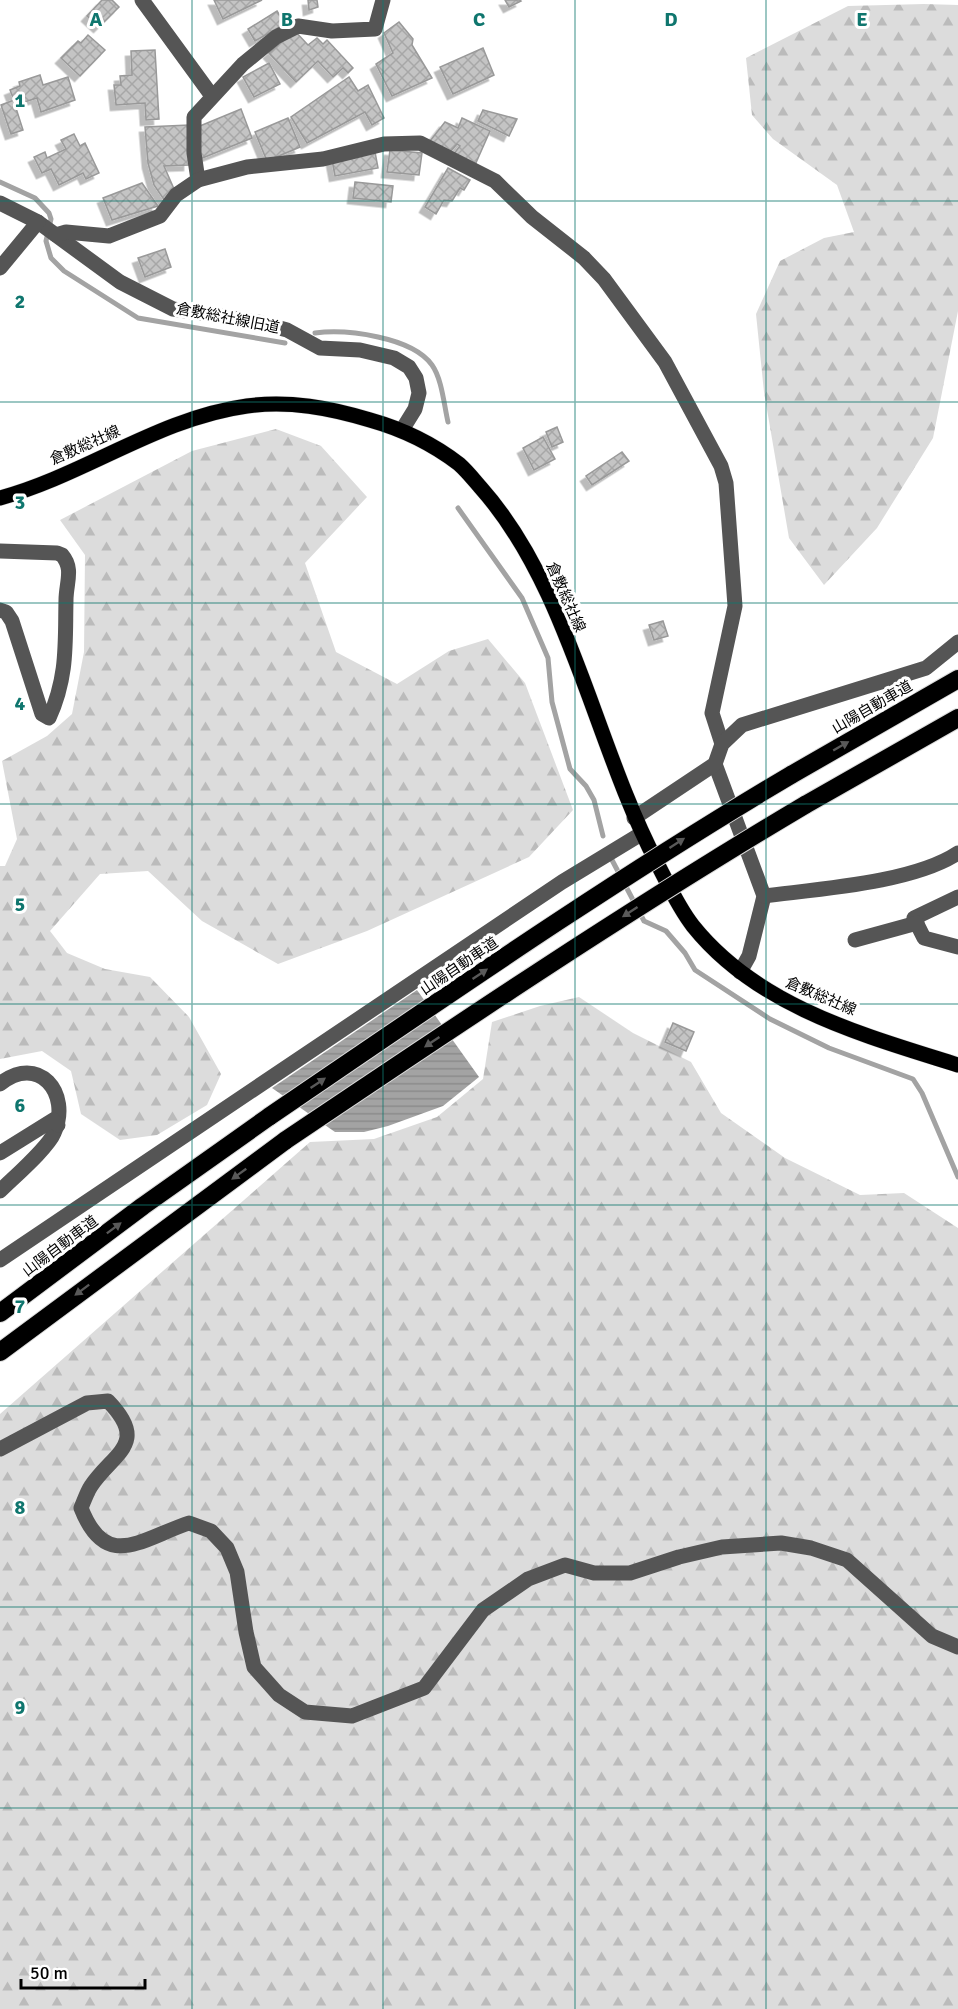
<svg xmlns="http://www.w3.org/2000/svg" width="958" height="2009" font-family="Signika,'Noto Sans JP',sans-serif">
	<defs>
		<pattern id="forest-firs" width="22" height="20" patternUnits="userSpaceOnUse" patternTransform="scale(1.5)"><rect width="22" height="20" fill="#dcdcdc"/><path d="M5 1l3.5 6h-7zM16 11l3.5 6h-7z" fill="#bbb"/></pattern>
		<pattern id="water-rules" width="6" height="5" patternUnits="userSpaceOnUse" patternTransform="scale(1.5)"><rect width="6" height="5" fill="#a3a3a3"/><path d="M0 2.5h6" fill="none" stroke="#8b8b8b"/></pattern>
		<pattern id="building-cross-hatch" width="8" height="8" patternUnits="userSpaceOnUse" patternTransform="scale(1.5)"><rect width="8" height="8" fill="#c4c4c4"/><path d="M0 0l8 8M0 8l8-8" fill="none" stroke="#a7a7a7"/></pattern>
		<filter id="shadow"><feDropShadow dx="-5.5" dy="5.5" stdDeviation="0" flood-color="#0004"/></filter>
	</defs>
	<rect width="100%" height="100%" fill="#fff"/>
	<g fill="url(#forest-firs)">
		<path d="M924,4L958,5V311L933,438L877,528L824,585L789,538L764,392L756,314L780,261L824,238L854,232L837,185L773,139L752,115L746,58L848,6Z"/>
		<path d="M276,429L321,446L367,497L305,563L336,652L397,684L449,651L488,639L525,683L573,810L529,857L367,931L278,964L202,921L148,871L100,874L50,931L67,953L105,969L150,977L189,1017L221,1074L207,1105L157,1135L120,1140L81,1114L71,1071L42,1051L0,1059V866H5L17,839L2,761L47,736L72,714L84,652L85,555L60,520L192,451Z"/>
		<path d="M579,997L633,1033L691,1062L721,1113L785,1158L860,1195L904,1193L958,1228V2009H0V1414L310,1142L374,1139L437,1117L483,1079L492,1022L540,1006Z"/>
	</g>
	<path fill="url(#water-rules)" d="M417,990L479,1077L443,1106L388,1126L364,1132H335L272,1088Z"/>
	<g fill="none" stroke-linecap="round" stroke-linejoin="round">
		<g stroke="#a3a3a3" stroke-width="5">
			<path d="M0,182L35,198L49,213L51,219L46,241L51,258L64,271L138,318L285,343"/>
			<path d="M315,333C347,329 412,337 432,365C442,379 444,405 448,422"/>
			<path d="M458,508L522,598L548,658L552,702L570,769L586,786L594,800L603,836"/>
			<path d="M612,860L644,921L666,931L685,953L695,970L770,1019L829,1048L913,1079L922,1093L958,1177"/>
		</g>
	</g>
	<g fill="url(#building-cross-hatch)" stroke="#999" stroke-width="1.5" filter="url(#shadow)">
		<path d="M102,0H112L119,7L99,27L87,16Z"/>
		<path d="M214,0H262L223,19Z"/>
		<path d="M308,0H317L318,7L309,10Z"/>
		<path d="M505,0H520L521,1L509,7Z"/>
		<path d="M277,11L285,24L255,41L248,29Z"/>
		<path d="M399,22L413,39L412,45L432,78L392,96L376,64L393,53L384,33Z"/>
		<path d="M294,30L308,45L317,38L323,44L327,40L353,68L348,73L343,68L333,77L318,61L296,82L269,53Z"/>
		<path d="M88,35L105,50L80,76L61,58L78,41L81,43Z"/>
		<path d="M483,48L494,75L453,94L440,67Z"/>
		<path d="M155,50L159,119L146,120L145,103L116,105L114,85H121L120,76L132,75L131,51Z"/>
		<path d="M269,63L280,84L254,97L243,77Z"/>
		<path d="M40,75L43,85L68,77L75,100L41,112L37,98L15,105L23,130L11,134L1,105L14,100L10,90L20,86L19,82Z"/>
		<path d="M349,77L358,91L368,85L384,118L372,125L365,112L307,143L291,117Z"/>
		<path d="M241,109L252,138L200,159L195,128Z"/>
		<path d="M483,110L517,119L509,136L478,121Z"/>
		<path d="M288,118L300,147L267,161L255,132Z"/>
		<path d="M462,118L490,131L475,165L453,155L460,146L457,144L450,152L430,141L445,122L458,128Z"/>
		<path d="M189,125V165L164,166L174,189L165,201L154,185L148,163L145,127Z"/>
		<path d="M74,134L80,146L85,143L99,173L86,179L83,173L59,185L51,169L42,173L34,157L45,152L47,158L66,149L61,140Z"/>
		<path d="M390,150L422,153L419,175L387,172Z"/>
		<path d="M375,152L378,168L335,176L332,160Z"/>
		<path d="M448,168L470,180L464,190L460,188L452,201L444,200L436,214L425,207Z"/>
		<path d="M355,182L393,186L391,202L353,198Z"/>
		<path d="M142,183L158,206L112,220L103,198Z"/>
		<path d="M165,249L171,267L145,277L138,258Z"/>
		<path d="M557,427L563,442L552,447L546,432Z"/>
		<path d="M543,437L555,459L534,470L523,448Z"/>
		<path d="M622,452L629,461L592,485L586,476Z"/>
		<path d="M663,621L668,636L654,640L649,625Z"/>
		<path d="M673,1023L694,1032L686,1051L665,1042Z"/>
	</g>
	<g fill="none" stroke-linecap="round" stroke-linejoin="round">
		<defs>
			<path id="major" d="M0,498C85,475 159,418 247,406C289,400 330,408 370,420C402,429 433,444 459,464C467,471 474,480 481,488C569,587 595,745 657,863C668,884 678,907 693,926C758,1007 863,1035 958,1065"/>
			<g id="highway">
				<path d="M791,775L958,679"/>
				<path d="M805,805L958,718"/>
				<path d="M0,1313L143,1206L270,1116"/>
				<path d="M0,1352L286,1140"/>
			</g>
		</defs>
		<use href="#major" stroke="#dbdbdb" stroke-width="16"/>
		<use href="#highway" stroke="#dbdbdb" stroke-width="20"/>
		<g stroke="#555" stroke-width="15">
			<path d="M142,0L212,96"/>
			<path d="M198,180L194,153V117L243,64L276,37L298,26L332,31L375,29L383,0"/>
			<path d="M0,203L38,222L120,282L173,309L258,322L287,330L320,348L360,350L394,358L409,367L416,378L419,393L415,409L402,430"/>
			<path d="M56,235L66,232L109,236L160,216L176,195L198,180L247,167L323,159L384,144L420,143L495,181L532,217L584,258L604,279L665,362L721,466L726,483L735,606L712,713L722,744"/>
			<path d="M0,268L38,222"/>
			<path d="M0,551L57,553L62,555C74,569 66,583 66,600C65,643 68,676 49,718L42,714L12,621L6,612L0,610"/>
			<path d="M715,764L764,896L749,956L740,972"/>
			<path d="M634,818L715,764L722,744L742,725L926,668L958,642"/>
			<path d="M764,896C818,889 913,883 958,853"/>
			<path d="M958,897L914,918L924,938L958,947"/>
			<path d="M855,940L917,923"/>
			<path d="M0,1084C38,1053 72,1093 54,1133C48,1148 13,1178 0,1191"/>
			<path d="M0,1153L53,1120L58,1125"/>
			<path d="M0,1260L562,882L641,834"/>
			<path d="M0,1449L87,1403L108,1401C150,1444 113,1453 91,1486C87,1492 84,1501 81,1508C106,1572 141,1539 189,1523L211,1531L227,1548L237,1572L246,1632L254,1667L279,1695L305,1712L352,1716L424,1688L483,1610L528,1579L565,1565L594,1573H630L679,1557L722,1547L781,1543L811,1548L847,1560L932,1636L958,1647"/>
		</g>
		<use href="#major" stroke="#000" stroke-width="15"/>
		<use href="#highway" stroke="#000" stroke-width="18"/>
		<defs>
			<g id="highway-bridge">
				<path d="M270,1116C442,999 612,881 791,775"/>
				<path d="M286,1140C457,1025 628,910 805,805"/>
			</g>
		</defs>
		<use href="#highway-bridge" stroke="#dbdbdb" stroke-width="20" stroke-linecap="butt"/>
		<use href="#highway-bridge" stroke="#000" stroke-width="18"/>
	</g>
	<defs><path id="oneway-solid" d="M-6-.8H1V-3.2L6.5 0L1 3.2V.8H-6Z" transform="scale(1.5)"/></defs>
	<g fill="#595959">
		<use href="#oneway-solid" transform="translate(841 746) rotate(-30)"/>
		<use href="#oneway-solid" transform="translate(677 843) rotate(-33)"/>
		<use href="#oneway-solid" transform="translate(630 912) rotate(147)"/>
		<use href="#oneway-solid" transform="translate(480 974) rotate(-34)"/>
		<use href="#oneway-solid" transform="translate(432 1042) rotate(146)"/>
		<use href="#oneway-solid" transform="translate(318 1083) rotate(-34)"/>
		<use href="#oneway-solid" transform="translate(239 1174) rotate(144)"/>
		<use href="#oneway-solid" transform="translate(114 1228) rotate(-37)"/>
		<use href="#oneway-solid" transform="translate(82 1290) rotate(143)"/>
	</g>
	<path fill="none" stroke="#0f766e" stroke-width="1.5" stroke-opacity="0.55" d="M192,0V2009M383,0V2009M575,0V2009M766,0V2009M0,201H958M0,402H958M0,603H958M0,804H958M0,1004H958M0,1205H958M0,1406H958M0,1607H958M0,1808H958"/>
	<g text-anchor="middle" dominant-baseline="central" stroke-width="6" stroke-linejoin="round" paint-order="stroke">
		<g font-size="15" fill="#000" stroke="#fff">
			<text transform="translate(228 318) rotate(11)">倉敷総社線旧道</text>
			<text transform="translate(85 445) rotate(-24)">倉敷総社線</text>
			<text transform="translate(566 597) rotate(66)">倉敷総社線</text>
			<text transform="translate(872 707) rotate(-30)">山陽自動車道</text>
			<text transform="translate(459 966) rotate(-34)">山陽自動車道</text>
			<text transform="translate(821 996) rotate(23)">倉敷総社線</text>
			<text transform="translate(60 1246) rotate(-37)">山陽自動車道</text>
		</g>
	</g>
	<g font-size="20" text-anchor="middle" font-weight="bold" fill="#0f766e" stroke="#fff" stroke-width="6" stroke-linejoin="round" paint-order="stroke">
		<text x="96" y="26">A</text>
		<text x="287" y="26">B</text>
		<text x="479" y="26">C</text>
		<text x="671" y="26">D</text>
		<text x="862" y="26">E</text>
		<text x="20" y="107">1</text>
		<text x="20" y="308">2</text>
		<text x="20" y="509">3</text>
		<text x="20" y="710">4</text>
		<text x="20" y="911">5</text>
		<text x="20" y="1112">6</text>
		<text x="20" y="1313">7</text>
		<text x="20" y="1514">8</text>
		<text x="20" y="1714">9</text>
	</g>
	<path d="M21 1979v9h124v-9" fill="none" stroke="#000000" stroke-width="3"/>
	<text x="30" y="1979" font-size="18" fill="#000000" stroke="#ffffff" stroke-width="4.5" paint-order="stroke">50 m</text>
</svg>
